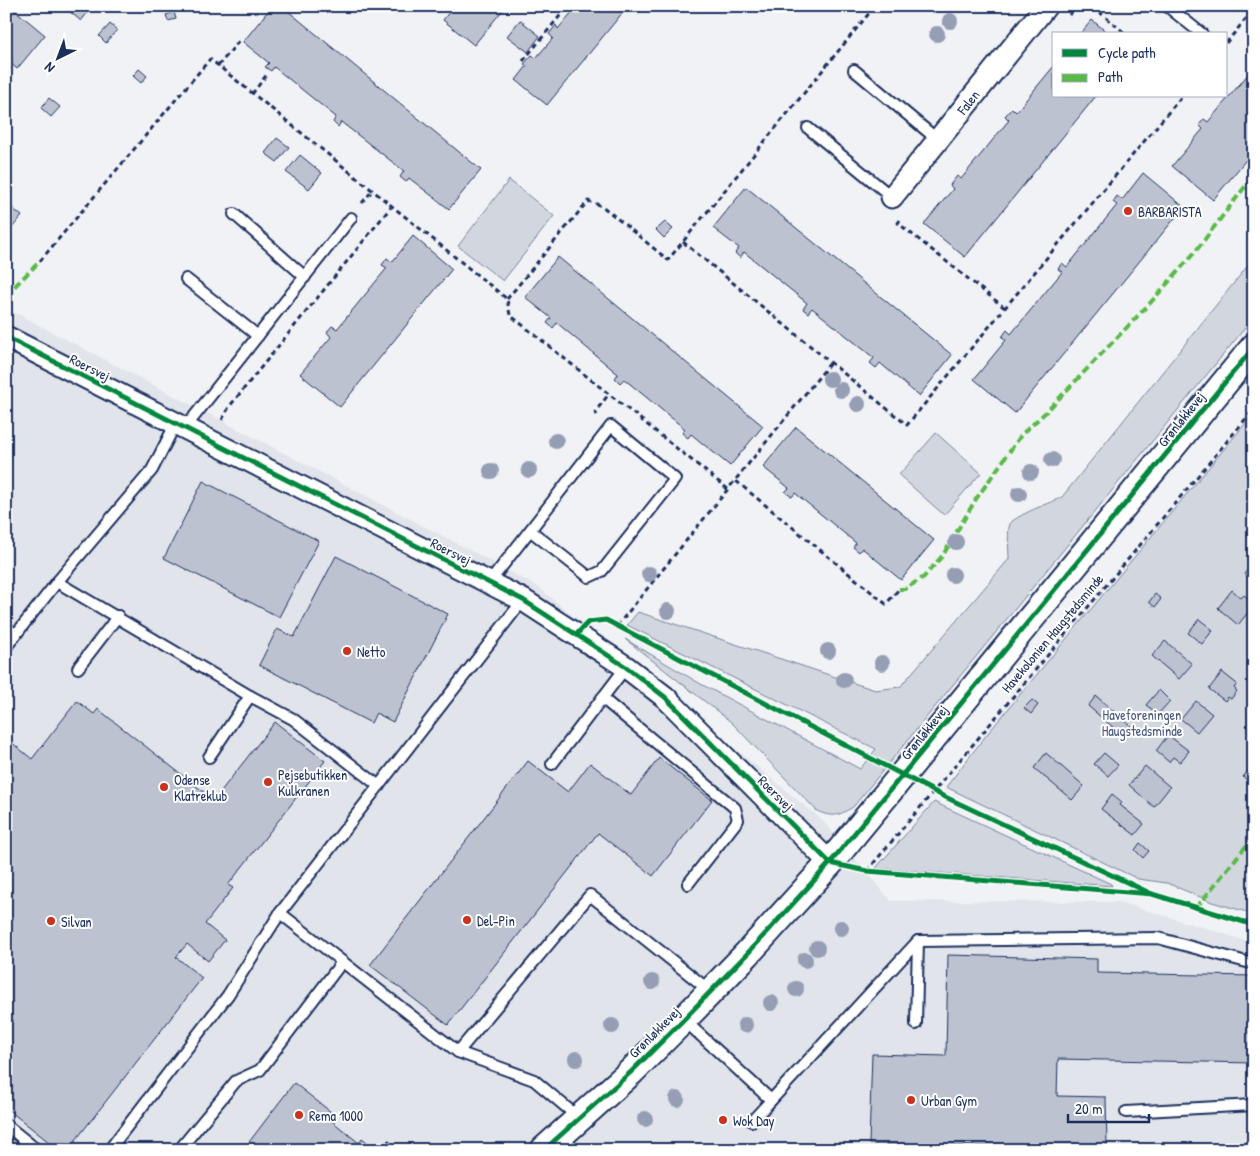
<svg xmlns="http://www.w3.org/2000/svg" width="1260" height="1156" font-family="'Patrick Hand',sans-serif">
	<rect width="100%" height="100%" fill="#f1f2f5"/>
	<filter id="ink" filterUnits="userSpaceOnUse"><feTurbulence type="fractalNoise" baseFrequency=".02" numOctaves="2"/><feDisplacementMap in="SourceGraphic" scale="10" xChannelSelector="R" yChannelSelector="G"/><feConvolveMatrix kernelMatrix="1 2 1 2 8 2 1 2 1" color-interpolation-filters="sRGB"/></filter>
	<g filter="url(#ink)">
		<path fill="#e1e4ea" d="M6,308L483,557L538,587L822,820L891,901L1119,902L1254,943V1150H16L6,1140Z"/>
		<g fill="#d2d6df" stroke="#76829e">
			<path d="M509,180L554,216L503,281L458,246Z"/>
			<path d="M1254,258V317L853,807C838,816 833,818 817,811L731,722L625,639L699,683L860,769L876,749L627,625L638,612L875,690L900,687L1009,559C1009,551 1007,530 1010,524C1014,516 1052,502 1062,497Z"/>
			<path d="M1254,413V914L1212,902L1167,883L1138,879L946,787L984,738Z"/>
			<path d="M936,433L981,473L944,515L899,475Z"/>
			<path d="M934,802L1111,884L1112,886L876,868Z"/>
		</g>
		<g fill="#bcc2d0" stroke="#1b2f5e">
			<path d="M6,6H10L45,35L17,69L6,59Z"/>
			<path d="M63,6H91L92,7L81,21Z"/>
			<path d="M272,6H282L481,170L449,209L409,178L406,182L400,177L404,171L341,122L338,127L333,122L336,117L274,67L271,71L265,67L269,63L243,42Z"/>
			<path d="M454,6H506L474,45L443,20Z"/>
			<path d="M577,6H628L547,105L516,80L527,66L524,64L532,55L536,58L553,38L549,34L556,25L558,29Z"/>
			<path d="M769,6H782L776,13Z"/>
			<path d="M174,12L176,19L168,21L166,15Z"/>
			<path d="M520,20L540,36L528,52L507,36Z"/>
			<path d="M1092,20L1109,34H1080Z"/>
			<path d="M110,24L117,30L106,43L99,36Z"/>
			<path d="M1054,66V96H1096L965,257L924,224L953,189L950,185L957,176L961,179L1009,120L1005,116L1012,108L1016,112Z"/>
			<path d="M1254,67V150L1213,200L1172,166L1203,129L1199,125L1204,119L1208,122Z"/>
			<path d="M139,69L147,76L141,83L133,76Z"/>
			<path d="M49,98L60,107L51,117L41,108Z"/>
			<path d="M277,138L289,147L277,162L265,153Z"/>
			<path d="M300,155L322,173L309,189L286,172Z"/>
			<path d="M1143,173L1184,207L1015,413L974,379L1006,340L1002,337L1007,330L1011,334L1062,272L1058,269L1062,263L1067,267L1117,205L1113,202L1117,196L1122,200Z"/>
			<path d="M746,187L952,355L919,396L880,363L876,368L870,363L874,358L812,308L808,313L803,309L807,303L744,252L740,258L735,253L739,248L713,228Z"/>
			<path d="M6,203L22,216L6,235Z"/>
			<path d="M665,222L673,229L664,238L656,230Z"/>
			<path d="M413,236L452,269L340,407L300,374L331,337L327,332L332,326L337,329L387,268L382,265L387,258L392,262Z"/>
			<path d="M558,257L763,426L730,466L691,434L688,438L682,433L685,429L624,379L620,383L615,378L618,374L557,323L553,328L547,323L551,318L525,297Z"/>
			<path d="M796,427L934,540L901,580L862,548L859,552L853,547L856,543L795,493L792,497L785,492L789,488L763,467Z"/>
			<path d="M203,481L319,541L279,617L164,558Z"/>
			<path d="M336,556L448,614L393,722L376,713L371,723L259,665L277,629L294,637Z"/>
			<path d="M1254,562V581L1244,574Z"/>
			<path d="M1232,590L1241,598L1244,595L1253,603L1251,605L1253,606L1238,625L1218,608Z"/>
			<path d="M1155,594L1161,599L1155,607L1149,602Z"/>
			<path d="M1199,619L1213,630L1202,644L1188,633Z"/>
			<path d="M1165,641L1192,664L1179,679L1152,656Z"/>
			<path d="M1222,672L1237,684L1234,688L1237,691L1231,699L1228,697L1225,701L1209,689Z"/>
			<path d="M1159,690L1170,701L1158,714L1146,705Z"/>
			<path d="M1096,696L1131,726L1127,730L1129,732L1126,736L1123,734L1122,735L1088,706Z"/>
			<path d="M1032,700L1038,705L1031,714L1024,708Z"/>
			<path d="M77,701L94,714L98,709L214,800L275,722L325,761L228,885L233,888L205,924L225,940L208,961L187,944L176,957L202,978L68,1150H59L6,1108V738L32,759Z"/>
			<path d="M1196,701L1212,714L1197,732L1181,719Z"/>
			<path d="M1168,735L1189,751L1180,762L1173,757L1169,762L1156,751Z"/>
			<path d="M1046,753L1084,786L1072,800L1034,768Z"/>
			<path d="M1104,753L1118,765L1108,776L1094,764Z"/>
			<path d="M659,758L712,800L653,876L598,833L448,1025L370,965L528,761L568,792L590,763L631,795Z"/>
			<path d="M1145,766L1170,787L1154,807L1129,785Z"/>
			<path d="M1251,767L1254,770V778L1250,782L1243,777Z"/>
			<path d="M1112,794L1122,802L1120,805L1144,824L1135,835L1101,809Z"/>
			<path d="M1140,843L1149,851L1143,858L1135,850Z"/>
			<path d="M948,955L1097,959V973L1254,976V1063L1058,1059L1057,1096L1106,1097L1107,1148L869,1144L872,1054L946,1056Z"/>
			<path d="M294,1083L331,1112L327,1117L359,1143L362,1138L377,1150H243Z"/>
		</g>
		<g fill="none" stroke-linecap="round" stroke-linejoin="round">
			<defs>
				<g id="service">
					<path d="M1167,6L1202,34"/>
					<path d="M854,70L938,140"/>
					<path d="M808,128L892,197"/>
					<path d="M234,214L305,277"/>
					<path d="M186,279L258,336"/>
					<path d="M185,428L351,218"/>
					<path d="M57,582L250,696L293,719L379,786"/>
					<path d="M489,583L611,426L675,479L602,571L589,577L531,531"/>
					<path d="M6,627L16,635"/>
					<path d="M6,647L57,582L152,470L176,423"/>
					<path d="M78,668L118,616"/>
					<path d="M602,698L735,808L738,820L688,884"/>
					<path d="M209,757L250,696"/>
					<path d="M552,764L626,667"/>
					<path d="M280,913L458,1052L534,1080L579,1118"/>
					<path d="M918,941L1158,938L1254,964"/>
					<path d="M684,1020L771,1100"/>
					<path d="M458,1052L590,895L710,991"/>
					<path d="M1126,1112L1254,1105"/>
					<path d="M752,1121L918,941L916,1024"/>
					<path d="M6,1125L37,1150"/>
					<path d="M109,1150L228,995L280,913L523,600"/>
					<path d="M179,1150L236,1081L260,1070L342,962"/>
				</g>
				<g id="minor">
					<path d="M892,197L1046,6"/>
					<path d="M6,337L523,600L626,667L665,697L830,863"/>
				</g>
				<path id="tertiary" d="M544,1150L632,1071L684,1019L747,954L830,863L1254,347"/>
			</defs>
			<use href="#service" stroke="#1b2f5e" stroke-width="14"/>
			<use href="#minor" stroke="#1b2f5e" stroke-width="25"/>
			<use href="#tertiary" stroke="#1b2f5e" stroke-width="30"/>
			<g stroke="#1b2f5e" stroke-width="3" stroke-dasharray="5 4" stroke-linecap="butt">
				<path d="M1092,6L1126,34"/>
				<path d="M1069,15L1077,6"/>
				<path d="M1226,43L1254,9"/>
				<path d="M523,61L568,6"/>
				<path d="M218,66L239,41"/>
				<path d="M252,94L268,73"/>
				<path d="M362,203L372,191"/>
				<path d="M900,220L898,223L1005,308"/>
				<path d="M683,242L907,425L1182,96"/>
				<path d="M40,261L210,59L507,299L510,315L729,490"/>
				<path d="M507,299L588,201L602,206L668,260L875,6"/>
				<path d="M597,415L595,412L609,394"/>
				<path d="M222,420L229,407L391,207"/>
				<path d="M736,481L886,604L899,589"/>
				<path d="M617,626L831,362"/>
				<path d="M867,871L1254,409"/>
				<path d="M388,1140L394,1150"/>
			</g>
			<use href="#service" stroke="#fff" stroke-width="10"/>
			<use href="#minor" stroke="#fff" stroke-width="21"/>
			<use href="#tertiary" stroke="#fff" stroke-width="26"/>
			<g stroke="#58b947" stroke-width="4" stroke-dasharray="8 4" stroke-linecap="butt">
				<path d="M6,295L40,261"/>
				<path d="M899,589H905L924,577L943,555L976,499L1022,434L1046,412L1151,302L1195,252L1254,175"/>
				<path d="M1196,908L1254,836"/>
			</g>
			<defs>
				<g id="cycleway">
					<path d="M6,337L523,600L626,667L665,697L830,863"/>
					<path d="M577,634L588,622L606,620L941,795L1152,894"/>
					<path d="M830,863L867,871L1152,894L1254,925"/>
					<path d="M544,1150L632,1071L684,1019L747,954L830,863L1254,347"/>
				</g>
			</defs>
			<use href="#cycleway" stroke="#fff" stroke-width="8"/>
			<use href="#cycleway" stroke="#00873e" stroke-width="5"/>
		</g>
		<g fill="#959eb4">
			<circle cx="950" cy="21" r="8"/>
			<circle cx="937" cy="34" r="8"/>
			<circle cx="830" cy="379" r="8"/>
			<circle cx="841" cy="390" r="8"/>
			<circle cx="858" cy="404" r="8"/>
			<circle cx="556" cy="441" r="8"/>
			<circle cx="1052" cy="460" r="8"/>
			<circle cx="529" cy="470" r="8"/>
			<circle cx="491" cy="471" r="8"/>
			<circle cx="1031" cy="472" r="8"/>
			<circle cx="1019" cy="494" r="8"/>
			<circle cx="956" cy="542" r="8"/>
			<circle cx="649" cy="574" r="8"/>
			<circle cx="953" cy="575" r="8"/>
			<circle cx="668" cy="611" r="8"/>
			<circle cx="828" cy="651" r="8"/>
			<circle cx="882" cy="663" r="8"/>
			<circle cx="844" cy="680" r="8"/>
			<circle cx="841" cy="928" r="8"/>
			<circle cx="817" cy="948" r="8"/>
			<circle cx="805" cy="960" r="8"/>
			<circle cx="652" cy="982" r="8"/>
			<circle cx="796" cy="989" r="8"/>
			<circle cx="771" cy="1003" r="8"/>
			<circle cx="745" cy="1025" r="8"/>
			<circle cx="612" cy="1026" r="8"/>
			<circle cx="576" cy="1059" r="8"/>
			<circle cx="677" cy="1099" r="8"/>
			<circle cx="645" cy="1119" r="8"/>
		</g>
	</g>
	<g fill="#c8321e" stroke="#fff" stroke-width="2">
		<circle cx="1128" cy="211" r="5"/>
		<circle cx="347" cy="651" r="5"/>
		<circle cx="268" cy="782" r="5"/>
		<circle cx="164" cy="787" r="5"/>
		<circle cx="467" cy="920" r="5"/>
		<circle cx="51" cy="921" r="5"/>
		<circle cx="911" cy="1100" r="5"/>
		<circle cx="299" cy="1115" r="5"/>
		<circle cx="723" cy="1120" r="5"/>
	</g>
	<g text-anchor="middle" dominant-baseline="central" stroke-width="4" stroke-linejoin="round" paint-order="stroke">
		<g font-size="14" fill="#1b2f5e" stroke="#fff">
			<text transform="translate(968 102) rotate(-52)">Falen</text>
			<text transform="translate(90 367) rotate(27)">Roersvej</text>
			<text transform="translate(1181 419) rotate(-51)">Grønløkkevej</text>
			<text transform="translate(451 551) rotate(27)">Roersvej</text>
			<text transform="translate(1052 633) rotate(-50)">Havekolonien Haugstedsminde</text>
			<text transform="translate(924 732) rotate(-51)">Grønløkkevej</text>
			<text transform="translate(776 793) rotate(45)">Roersvej</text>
			<text transform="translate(654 1032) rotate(-45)">Grønløkkevej</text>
		</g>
		<g font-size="14" fill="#1b2f5e" stroke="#fff" text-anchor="start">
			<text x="1138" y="211">BARBARISTA</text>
			<text x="357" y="651">Netto</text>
			<text x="278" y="774">Pejsebutikken<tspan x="278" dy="16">Kulkranen</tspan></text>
			<text x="174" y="779">Odense<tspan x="174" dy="16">Klatreklub</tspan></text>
			<text x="477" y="920">Del-Pin</text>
			<text x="61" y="921">Silvan</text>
			<text x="921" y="1100">Urban Gym</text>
			<text x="309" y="1115">Rema 1000</text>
			<text x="733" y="1120">Wok Day</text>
		</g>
		<g font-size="14" fill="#49597e" stroke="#fff">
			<text x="1142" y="714">Haveforeningen<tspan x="1142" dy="16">Haugstedsminde</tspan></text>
		</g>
	</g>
	<rect width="1260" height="1156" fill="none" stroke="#fff" stroke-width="25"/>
	<rect x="12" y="12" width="1235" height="1131" fill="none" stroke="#1b2f5e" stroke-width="2" filter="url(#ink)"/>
	<rect x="1052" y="32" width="175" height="65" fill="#ffffff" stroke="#a4acbf"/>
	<rect x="1062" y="49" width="25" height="8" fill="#00873e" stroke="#a4acbf"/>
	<text x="1098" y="58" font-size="15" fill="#1b2f5e">Cycle path</text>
	<rect x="1062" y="74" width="25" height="8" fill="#58b947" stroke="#a4acbf"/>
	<text x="1098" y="82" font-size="15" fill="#1b2f5e">Path</text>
	<g transform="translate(58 58) rotate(222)" stroke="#ffffff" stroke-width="4" paint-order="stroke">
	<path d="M0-4L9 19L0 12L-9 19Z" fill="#1b2f5e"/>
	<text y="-8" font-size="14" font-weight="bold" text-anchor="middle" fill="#1b2f5e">N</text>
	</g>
	<path d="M1068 1114v8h81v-8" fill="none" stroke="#1b2f5e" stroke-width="2.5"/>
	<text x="1075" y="1114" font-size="15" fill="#1b2f5e" stroke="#ffffff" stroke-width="4" paint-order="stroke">20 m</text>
</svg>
